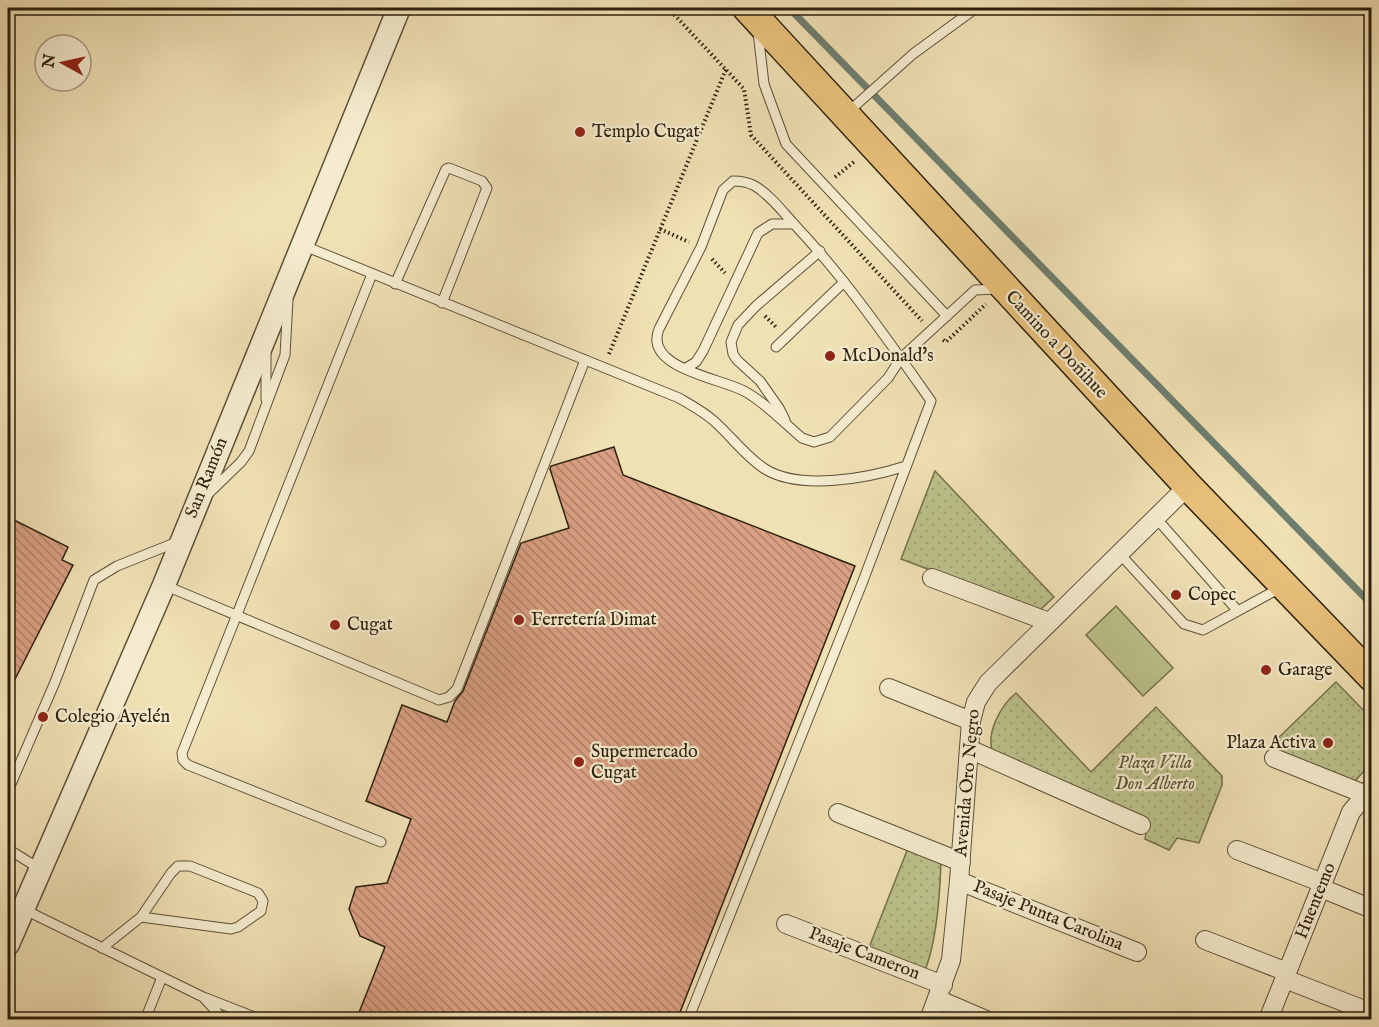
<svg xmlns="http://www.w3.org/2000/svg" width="1379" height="1027" font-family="'IM FELL English',serif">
	<defs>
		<pattern id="park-dots" width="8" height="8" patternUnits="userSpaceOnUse" patternTransform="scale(1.5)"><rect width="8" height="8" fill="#bcc28b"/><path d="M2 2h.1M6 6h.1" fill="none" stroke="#a2a677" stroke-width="1.8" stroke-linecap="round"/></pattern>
		<pattern id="building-back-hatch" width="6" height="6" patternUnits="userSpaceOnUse" patternTransform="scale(1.5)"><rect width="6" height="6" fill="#daa083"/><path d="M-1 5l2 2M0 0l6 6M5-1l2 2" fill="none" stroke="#b1826a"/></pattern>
	</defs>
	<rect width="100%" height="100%" fill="#f0e1b5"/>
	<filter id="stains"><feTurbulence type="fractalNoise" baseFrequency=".00333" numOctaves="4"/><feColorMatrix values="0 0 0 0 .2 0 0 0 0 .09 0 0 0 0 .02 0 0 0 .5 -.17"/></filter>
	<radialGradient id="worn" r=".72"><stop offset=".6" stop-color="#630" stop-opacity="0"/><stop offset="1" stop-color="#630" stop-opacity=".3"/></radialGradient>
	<path fill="#bcc28b" stroke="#74714c" stroke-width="1.5" d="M1116,606L1173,668L1143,696L1086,635Z"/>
	<g fill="url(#park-dots)" stroke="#74714c" stroke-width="1.5">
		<path d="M935,471L1054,597L1039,611L901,559Z"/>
		<path d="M1336,682L1371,718V763L1355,781L1269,747Z"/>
		<path d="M1016,693L1091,772L1156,707L1222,776V785L1199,843L1177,838L1169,850L1145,839L1148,820L993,753C985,734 1001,705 1016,693Z"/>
		<path d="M908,848L941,861C940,895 937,942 924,973L868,950Z"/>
	</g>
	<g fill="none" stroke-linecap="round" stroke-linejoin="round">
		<path stroke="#6e7e6f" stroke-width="7" d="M789,8L1372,605"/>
	</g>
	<g fill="url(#building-back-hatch)" stroke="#2d200e" stroke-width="1.5">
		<path d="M614,447L623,475L855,566L677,1020H356L385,947L360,936L349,909L356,887L387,883L411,819L366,801L402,705L447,722L455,701L463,691L521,543L569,528L550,469L551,466Z"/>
		<path d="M8,517L68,547L62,560L73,565L8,693Z"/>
	</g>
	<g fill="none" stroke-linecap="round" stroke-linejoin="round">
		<defs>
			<g id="service">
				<path d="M758,32L764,84L786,144L947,316"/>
				<path d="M847,113L913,54L976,8"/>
				<path d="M302,245L679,398C691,405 704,412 714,421C731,436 746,457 765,469C800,491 869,478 906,466"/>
				<path d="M372,274L182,753L183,760L188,765L381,842"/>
				<path d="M395,284L446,169L449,168L482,181L487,188L442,303"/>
				<path d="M776,347L844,282"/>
				<path d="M266,353V399"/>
				<path d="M686,368L696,362L703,351L758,233L772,224H794"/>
				<path d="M785,420L779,408L760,381L737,360L733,354L731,342L738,325L756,306L820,251"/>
				<path d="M208,494L241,462L249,451L285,355L288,300"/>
				<path d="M1156,518L1237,610"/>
				<path d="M1119,553L1184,624L1203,630L1280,588"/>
				<path d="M164,585L439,700L449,697L457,689L585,360"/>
				<path d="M8,791L55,682L94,580L117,566L177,542"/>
				<path d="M8,849L40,869"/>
				<path d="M23,909L203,997L224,1020"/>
				<path d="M102,948L141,917L171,873L178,866H190L258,893L263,901L261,911L238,927L231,929L141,917"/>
				<path d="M206,998L262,1020"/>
				<path d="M145,1020L162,977"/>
				<path d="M688,1020L863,581L931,401C888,340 845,278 794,224C782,211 770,195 755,186C748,182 741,181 733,181L723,190L701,247L659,329C643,368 720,378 744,391C765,402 784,423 802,438L814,442L830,437L888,378L901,358L975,290L997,289"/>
			</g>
			<g id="minor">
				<path d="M932,578L1049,622"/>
				<path d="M889,688L971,721"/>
				<path d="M969,749L1141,825"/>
				<path d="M1274,758L1364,794"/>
				<path d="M838,813L961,862"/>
				<path d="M1237,850L1323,883"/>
				<path d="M959,881L1137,952"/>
				<path d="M1321,888L1372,909"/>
				<path d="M786,924L943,985"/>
				<path d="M1205,940L1287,972"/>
				<path d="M1285,979L1372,1013"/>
				<path d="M937,999L986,1020"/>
				<path d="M929,1020L951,960L959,881L971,721L976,702L988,683L1188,486"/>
				<path d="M1268,1020L1351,812L1372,787"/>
			</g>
			<path id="tertiary" d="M8,944L164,585L399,8"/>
			<path id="primary" d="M747,8L1188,486L1372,677"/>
		</defs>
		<use href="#service" stroke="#5e5038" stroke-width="11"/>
		<use href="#minor" stroke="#5e5038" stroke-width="20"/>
		<use href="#tertiary" stroke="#5e5038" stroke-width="25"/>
		<use href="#primary" stroke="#2d200e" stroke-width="31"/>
		<g stroke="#2d200e" stroke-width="4" stroke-dasharray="1.5 3" stroke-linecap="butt">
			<path d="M668,8L744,89L751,135L922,321"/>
			<path d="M835,177L855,161"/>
			<path d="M660,229L689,242"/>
			<path d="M712,259L725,273"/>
			<path d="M765,316L777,328"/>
			<path d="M943,340L946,342L986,304"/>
			<path d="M609,354L726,69"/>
		</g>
		<use href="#service" stroke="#f5eccf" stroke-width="9"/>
		<use href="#minor" stroke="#f5eccf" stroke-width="18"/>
		<use href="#tertiary" stroke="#f5eccf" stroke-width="22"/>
		<use href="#primary" stroke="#e8c07a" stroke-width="28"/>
	</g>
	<g fill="#8f2418" stroke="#f5eccf" stroke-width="2">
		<circle cx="580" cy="132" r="6"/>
		<circle cx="830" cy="356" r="6"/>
		<circle cx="1176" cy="595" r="6"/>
		<circle cx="519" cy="620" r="6"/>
		<circle cx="335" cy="625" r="6"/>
		<circle cx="1266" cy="670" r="6"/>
		<circle cx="43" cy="717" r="6"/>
		<circle cx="1328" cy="743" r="6"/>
		<circle cx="579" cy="762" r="6"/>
	</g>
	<g text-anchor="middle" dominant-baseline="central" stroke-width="4.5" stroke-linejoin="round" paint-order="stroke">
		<g font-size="18" fill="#2d200e" stroke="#f5eccf" text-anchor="start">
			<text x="592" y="132">Templo Cugat</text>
			<text x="842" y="356">McDonald's</text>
			<text x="1188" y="595">Copec</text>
			<text x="531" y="620">Ferretería Dimat</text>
			<text x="347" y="625">Cugat</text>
			<text x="1278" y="670">Garage</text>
			<text x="55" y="717">Colegio Ayelén</text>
			<text x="1316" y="743" text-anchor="end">Plaza Activa</text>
			<text x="591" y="752">Supermercado<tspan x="591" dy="21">Cugat</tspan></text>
		</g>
		<g font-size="18" fill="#2d200e" stroke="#f5eccf">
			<text transform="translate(1056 345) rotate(47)">Camino a Doñihue</text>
			<text transform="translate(207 478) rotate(-68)">San Ramón</text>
			<text transform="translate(968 783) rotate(-85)">Avenida Oro Negro</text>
			<text transform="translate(1316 901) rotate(-68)">Huentemo</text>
			<text transform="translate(1048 916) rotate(22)">Pasaje Punta Carolina</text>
			<text transform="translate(864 954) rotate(21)">Pasaje Cameron</text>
		</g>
		<g font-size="18" font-style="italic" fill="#585134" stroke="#f5eccf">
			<text x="1155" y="763">Plaza Villa<tspan x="1155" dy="21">Don Alberto</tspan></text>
		</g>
	</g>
	<rect width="1379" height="1027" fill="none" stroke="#f0e1b5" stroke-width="30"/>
	<rect x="9" y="9" width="1361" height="1009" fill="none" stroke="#2d200e" stroke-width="3"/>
	<rect x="15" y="15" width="1349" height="997" fill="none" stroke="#2d200e" stroke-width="1.5"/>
	<g transform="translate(63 63) rotate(278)"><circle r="28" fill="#f5eccf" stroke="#a59a82" stroke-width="1.5"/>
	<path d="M0-4.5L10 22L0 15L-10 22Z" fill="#8f2418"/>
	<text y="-9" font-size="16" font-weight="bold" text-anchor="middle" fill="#2d200e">N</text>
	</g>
	<rect width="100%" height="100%" filter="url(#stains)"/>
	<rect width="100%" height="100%" fill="url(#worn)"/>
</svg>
